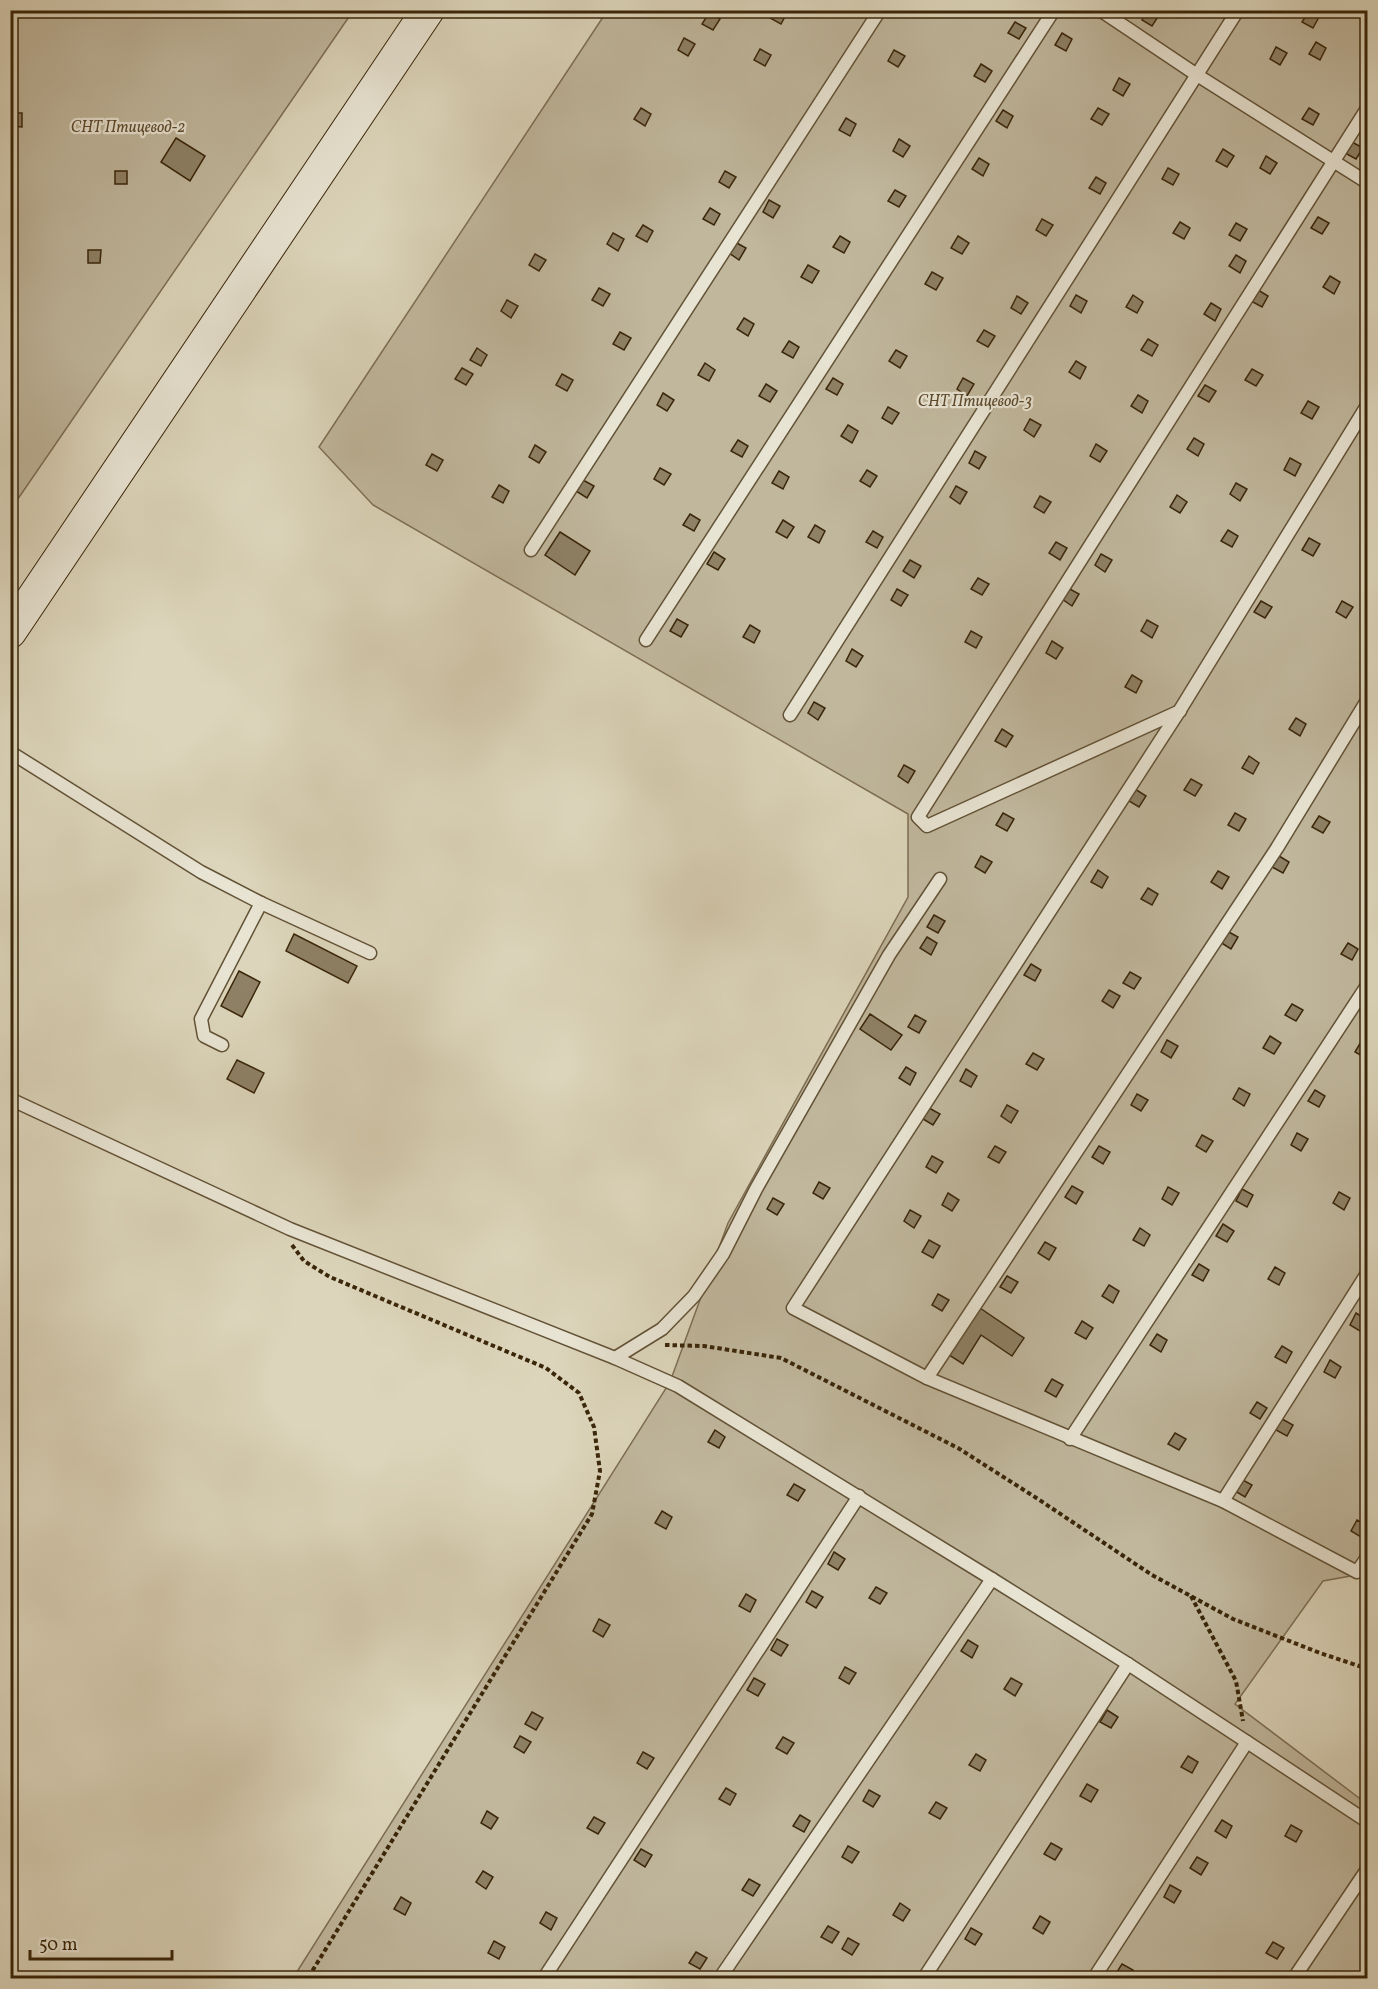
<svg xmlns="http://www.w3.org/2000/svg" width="1378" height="1989" font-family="Vollkorn,serif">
	<rect width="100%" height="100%" fill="#dcd5bb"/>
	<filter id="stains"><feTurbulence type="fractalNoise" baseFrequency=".00333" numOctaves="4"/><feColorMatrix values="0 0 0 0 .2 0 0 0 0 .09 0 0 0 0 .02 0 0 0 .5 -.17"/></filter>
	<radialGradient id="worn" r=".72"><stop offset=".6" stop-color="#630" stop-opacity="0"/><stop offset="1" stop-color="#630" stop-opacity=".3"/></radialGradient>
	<g fill="#c0b79d" stroke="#7d6e53" stroke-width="1.5">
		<path d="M11,11H353L11,509Z"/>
		<path d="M607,11H1367V1573L1323,1581L1235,1704L1367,1804V1978H293L670,1382L728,1223L908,897V814L373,505L319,447Z"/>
	</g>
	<g fill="#8e8166" stroke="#3a2609" stroke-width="1.5">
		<path d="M774,10H784L787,13L781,24L770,18Z"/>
		<path d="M1147,10L1159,15L1152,26L1142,20Z"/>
		<path d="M1309,11L1319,17L1313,28L1302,22Z"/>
		<path d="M709,13L720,19L713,30L702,24Z"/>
		<path d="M1015,22L1026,28L1019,39L1008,33Z"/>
		<path d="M1062,33L1072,39L1066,51L1055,45Z"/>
		<path d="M684,38L695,44L688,56L678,50Z"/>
		<path d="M1316,42L1326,48L1320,60L1309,54Z"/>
		<path d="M1276,47L1287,53L1280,65L1270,59Z"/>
		<path d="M760,49L771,55L765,66L754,60Z"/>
		<path d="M894,50L905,56L898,67L888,61Z"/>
		<path d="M981,64L992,71L985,82L974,76Z"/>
		<path d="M1119,78L1130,84L1123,96L1113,90Z"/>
		<path d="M641,108L651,114L645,126L634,119Z"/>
		<path d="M1098,108L1109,114L1102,125L1091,119Z"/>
		<path d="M1309,108L1319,114L1313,125L1302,119Z"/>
		<path d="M1003,110L1013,116L1007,128L996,121Z"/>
		<path d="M10,113H22V127L10,126Z"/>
		<path d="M846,118L856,124L850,136L839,130Z"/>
		<path d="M176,138L205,156L190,181L161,162Z"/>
		<path d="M899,139L910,146L903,157L893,151Z"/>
		<path d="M1352,142L1363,148L1356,159L1345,153Z"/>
		<path d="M1223,149L1234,156L1227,167L1216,161Z"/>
		<path d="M1266,156L1277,163L1270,174L1260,168Z"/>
		<path d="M979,158L989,164L983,176L972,169Z"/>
		<path d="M1168,168L1179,174L1173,185L1162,179Z"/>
		<rect x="115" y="171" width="12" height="13"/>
		<path d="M725,171L736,177L729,188L719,182Z"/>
		<path d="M1096,177L1106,183L1100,194L1089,188Z"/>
		<path d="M895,190L906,196L899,207L888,201Z"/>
		<path d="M769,200L780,206L773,218L763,212Z"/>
		<path d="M710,208L720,214L714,225L703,219Z"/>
		<path d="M1318,217L1329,223L1322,234L1311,228Z"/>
		<path d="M1042,219L1053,225L1046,236L1036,230Z"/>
		<path d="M1180,222L1190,228L1184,239L1173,233Z"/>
		<path d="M1236,223L1247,229L1240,241L1229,235Z"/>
		<path d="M643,225L653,231L647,242L636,236Z"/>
		<path d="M613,233L624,239L618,251L607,244Z"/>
		<path d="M840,236L850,242L844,253L833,247Z"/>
		<path d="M958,236L969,243L962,254L951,248Z"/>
		<path d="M735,242L746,248L739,260L729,253Z"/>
		<path d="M88,250H101L100,263H88Z"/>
		<path d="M535,254L546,260L539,271L529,265Z"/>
		<path d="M1236,255L1246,261L1240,273L1229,266Z"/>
		<path d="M808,265L819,271L812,283L801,277Z"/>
		<path d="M932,272L943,278L936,290L925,284Z"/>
		<path d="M1330,276L1340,282L1334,294L1323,287Z"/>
		<path d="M599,288L610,294L603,306L592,300Z"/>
		<path d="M1258,290L1268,296L1262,307L1251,301Z"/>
		<path d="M1076,295L1087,301L1081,313L1070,306Z"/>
		<path d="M1133,295L1143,302L1137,313L1126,307Z"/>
		<path d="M1017,296L1028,303L1021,314L1011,308Z"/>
		<path d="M507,300L518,306L511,318L501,311Z"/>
		<path d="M1211,303L1221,309L1215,321L1204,314Z"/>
		<path d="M744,318L754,324L748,336L737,329Z"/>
		<path d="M984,330L995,336L988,347L977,341Z"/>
		<path d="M620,332L631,338L624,350L613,344Z"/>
		<path d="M1148,339L1158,345L1152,356L1141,350Z"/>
		<path d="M789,341L799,347L793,358L782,352Z"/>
		<path d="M477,348L487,355L481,366L470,360Z"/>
		<path d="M896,350L907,356L900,368L889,361Z"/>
		<path d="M1076,361L1086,367L1080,379L1069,372Z"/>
		<path d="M705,363L715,370L709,381L698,375Z"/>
		<path d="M462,368L473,374L466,385L455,379Z"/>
		<path d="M1252,369L1263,375L1256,386L1245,380Z"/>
		<path d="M562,374L573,380L567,391L556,385Z"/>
		<path d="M833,378L843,384L837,395L826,389Z"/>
		<path d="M963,378L974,384L967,396L957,389Z"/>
		<path d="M766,384L777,391L770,402L759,396Z"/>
		<path d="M1205,385L1216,391L1209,402L1198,396Z"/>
		<path d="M663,393L674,400L667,411L657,405Z"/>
		<path d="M1138,395L1148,401L1142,413L1131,406Z"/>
		<path d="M1308,401L1319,407L1312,419L1301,413Z"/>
		<path d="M888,407L899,413L892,424L882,418Z"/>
		<path d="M1030,419L1041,425L1034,437L1024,430Z"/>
		<path d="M848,425L858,431L852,443L841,436Z"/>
		<path d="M1194,438L1204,444L1198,456L1187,449Z"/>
		<path d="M738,440L748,446L742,457L731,451Z"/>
		<path d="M1096,444L1107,451L1100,462L1090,456Z"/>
		<path d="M535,445L546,452L539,463L529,457Z"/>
		<path d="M975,451L986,457L979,469L969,463Z"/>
		<path d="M432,454L443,460L437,471L426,465Z"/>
		<path d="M1290,458L1301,464L1295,476L1284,470Z"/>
		<path d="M660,468L671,474L664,485L654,479Z"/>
		<path d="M867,470L877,476L870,487L860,481Z"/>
		<path d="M779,471L789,477L783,489L772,483Z"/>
		<path d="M583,480L594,486L587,498L576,491Z"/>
		<path d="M1236,483L1247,489L1240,501L1230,494Z"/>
		<path d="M499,485L509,491L503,503L492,497Z"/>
		<path d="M956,486L967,492L960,504L950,497Z"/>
		<path d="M1177,495L1187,502L1180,513L1170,507Z"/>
		<path d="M1040,496L1051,502L1044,513L1034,507Z"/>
		<path d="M690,514L700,520L694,531L683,525Z"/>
		<path d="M783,520L794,527L787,538L776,532Z"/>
		<path d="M815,525L825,531L819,543L808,537Z"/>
		<path d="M1228,530L1238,536L1232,547L1221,541Z"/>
		<path d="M873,531L883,537L877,548L866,542Z"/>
		<path d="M560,532L590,551L575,575L545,555Z"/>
		<path d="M1309,538L1320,544L1313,556L1302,550Z"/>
		<path d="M1056,542L1067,548L1060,560L1049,553Z"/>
		<path d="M714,552L725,559L718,570L707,564Z"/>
		<path d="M1101,554L1112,560L1105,572L1095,565Z"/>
		<path d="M910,560L921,566L914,578L903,571Z"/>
		<path d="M978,578L989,584L982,595L971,589Z"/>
		<path d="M1068,588L1079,594L1072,606L1062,599Z"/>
		<path d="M897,589L908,595L901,606L891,600Z"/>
		<path d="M1261,601L1272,607L1265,618L1254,612Z"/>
		<path d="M1342,601L1353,607L1346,618L1336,612Z"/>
		<path d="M677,619L688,625L681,637L670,631Z"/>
		<path d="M1147,620L1158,626L1152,638L1141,631Z"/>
		<path d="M750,625L760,631L754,643L743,637Z"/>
		<path d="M971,631L982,637L976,648L965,642Z"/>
		<path d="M1052,641L1063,648L1056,659L1046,653Z"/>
		<path d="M852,649L863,656L856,667L846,661Z"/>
		<path d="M1132,675L1142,681L1136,693L1125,687Z"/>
		<path d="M814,702L825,708L818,720L808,713Z"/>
		<path d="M1296,718L1306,724L1300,736L1289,729Z"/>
		<path d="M1002,729L1013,736L1006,747L995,741Z"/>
		<path d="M1249,756L1259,763L1253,774L1242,768Z"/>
		<path d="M904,765L915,771L908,783L898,776Z"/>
		<path d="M1191,779L1202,785L1195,796L1184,790Z"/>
		<path d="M1135,789L1146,796L1139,807L1129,801Z"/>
		<path d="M1003,813L1014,819L1007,831L996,825Z"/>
		<path d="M1235,813L1246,819L1239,831L1228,825Z"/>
		<path d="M1319,816L1330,822L1323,833L1312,827Z"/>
		<path d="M981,856L992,862L985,873L975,867Z"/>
		<path d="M1279,856L1289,862L1283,873L1272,867Z"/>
		<path d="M1098,870L1108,877L1102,888L1091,882Z"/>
		<path d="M1218,871L1229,877L1222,889L1211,882Z"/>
		<path d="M1148,888L1158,894L1152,905L1141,899Z"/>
		<path d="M934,915L945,921L938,933L927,927Z"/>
		<path d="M1227,931L1238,937L1231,949L1220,942Z"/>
		<path d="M294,934L357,966L348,983L286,951Z"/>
		<path d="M927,937L937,943L931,955L920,948Z"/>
		<path d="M1348,943L1358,949L1352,960L1341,954Z"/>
		<path d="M1031,964L1041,970L1035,981L1024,975Z"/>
		<path d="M239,971L260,982L242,1017L221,1006Z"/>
		<path d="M1130,972L1141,978L1134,989L1123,983Z"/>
		<path d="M1109,990L1120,996L1113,1008L1102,1001Z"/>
		<path d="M1292,1004L1303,1010L1296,1021L1285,1015Z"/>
		<path d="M870,1014L902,1035L891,1050L860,1029Z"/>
		<path d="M915,1015L926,1021L919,1033L908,1027Z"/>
		<path d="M1270,1036L1281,1043L1274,1054L1263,1048Z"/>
		<path d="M1167,1040L1178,1046L1171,1058L1161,1052Z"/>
		<path d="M1362,1040L1368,1044L1366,1058L1355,1052Z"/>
		<path d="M1033,1053L1044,1059L1037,1070L1026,1064Z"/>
		<path d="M237,1060L264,1073L254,1093L227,1079Z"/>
		<path d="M906,1067L916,1073L910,1085L899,1078Z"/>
		<path d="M966,1069L977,1076L971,1087L960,1081Z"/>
		<path d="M1239,1088L1250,1094L1244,1106L1233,1099Z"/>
		<path d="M1315,1090L1325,1096L1319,1107L1308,1101Z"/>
		<path d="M1137,1094L1148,1100L1141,1111L1131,1105Z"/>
		<path d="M1007,1105L1018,1111L1011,1123L1001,1116Z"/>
		<path d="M929,1108L940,1114L933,1125L923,1119Z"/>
		<path d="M1297,1133L1308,1139L1301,1151L1291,1145Z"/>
		<path d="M1202,1135L1213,1141L1206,1152L1196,1146Z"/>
		<path d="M995,1146L1006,1152L999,1163L988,1157Z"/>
		<path d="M1099,1146L1110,1152L1103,1164L1092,1157Z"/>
		<path d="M932,1156L943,1162L936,1173L926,1167Z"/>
		<path d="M819,1182L830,1188L823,1199L813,1193Z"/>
		<path d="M1072,1186L1083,1192L1076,1204L1065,1197Z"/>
		<path d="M1168,1187L1179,1193L1172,1205L1162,1199Z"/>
		<path d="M1242,1189L1253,1195L1247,1207L1236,1201Z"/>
		<path d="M1339,1192L1350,1198L1344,1210L1333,1203Z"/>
		<path d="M948,1193L959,1200L952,1211L942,1205Z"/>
		<path d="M773,1198L784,1204L777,1215L767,1209Z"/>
		<path d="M910,1210L921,1216L914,1228L904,1221Z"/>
		<path d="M1223,1224L1234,1231L1227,1242L1216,1236Z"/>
		<path d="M1140,1228L1150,1235L1144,1246L1133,1240Z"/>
		<path d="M929,1240L940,1246L933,1258L922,1252Z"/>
		<path d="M1045,1242L1056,1248L1049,1260L1038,1253Z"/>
		<path d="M1199,1264L1209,1270L1203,1281L1192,1275Z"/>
		<path d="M1275,1267L1285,1273L1279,1285L1268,1279Z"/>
		<path d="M1007,1276L1018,1282L1011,1293L1000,1287Z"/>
		<path d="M1109,1285L1119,1291L1113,1303L1102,1296Z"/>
		<path d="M938,1294L949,1300L942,1311L932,1305Z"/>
		<path d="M977,1306L1024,1338L1012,1356L981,1335L963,1364L946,1353Z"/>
		<path d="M1356,1313L1367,1320L1360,1331L1350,1325Z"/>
		<path d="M1082,1321L1093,1328L1086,1339L1075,1333Z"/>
		<path d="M1157,1334L1167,1340L1161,1352L1150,1345Z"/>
		<path d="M1282,1346L1292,1352L1286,1363L1275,1357Z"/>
		<path d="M1330,1360L1341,1367L1335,1378L1324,1372Z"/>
		<path d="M1052,1379L1063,1385L1056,1397L1045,1391Z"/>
		<path d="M1257,1402L1267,1408L1260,1419L1250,1413Z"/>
		<path d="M1282,1419L1293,1425L1287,1436L1276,1430Z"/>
		<path d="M715,1430L725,1437L719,1448L708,1442Z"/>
		<path d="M1175,1433L1186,1439L1179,1450L1168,1444Z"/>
		<path d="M1241,1479L1252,1485L1245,1497L1235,1491Z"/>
		<path d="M794,1484L805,1490L798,1501L787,1495Z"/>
		<path d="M662,1511L672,1517L666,1529L655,1523Z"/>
		<path d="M1357,1520L1368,1526L1361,1537L1351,1531Z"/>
		<path d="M834,1552L845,1559L838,1570L828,1564Z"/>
		<path d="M876,1587L887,1593L880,1604L869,1598Z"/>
		<path d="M812,1591L823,1597L816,1608L806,1602Z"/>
		<path d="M746,1594L756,1600L750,1612L739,1606Z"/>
		<path d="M599,1619L610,1625L603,1637L593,1631Z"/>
		<path d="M777,1639L788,1645L781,1656L771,1650Z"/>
		<path d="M968,1640L978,1646L972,1658L961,1651Z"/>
		<path d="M845,1667L856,1673L849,1684L839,1678Z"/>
		<path d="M754,1678L765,1684L758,1696L747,1690Z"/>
		<path d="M1011,1678L1022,1684L1015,1696L1004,1689Z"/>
		<path d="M1107,1710L1118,1717L1111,1728L1100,1722Z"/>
		<path d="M532,1712L543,1718L536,1730L525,1724Z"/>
		<path d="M520,1736L531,1742L524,1753L514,1747Z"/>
		<path d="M783,1737L794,1743L787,1754L776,1748Z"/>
		<path d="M643,1752L654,1758L647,1769L637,1763Z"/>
		<path d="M976,1754L986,1760L980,1771L969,1765Z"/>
		<path d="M1188,1756L1198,1762L1192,1773L1181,1767Z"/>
		<path d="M1087,1784L1098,1790L1091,1802L1080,1796Z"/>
		<path d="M726,1788L736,1794L730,1805L719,1799Z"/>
		<path d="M869,1790L880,1796L873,1807L863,1801Z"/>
		<path d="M936,1802L947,1808L940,1819L929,1813Z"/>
		<path d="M487,1811L498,1818L491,1829L481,1823Z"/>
		<path d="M800,1815L810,1821L804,1832L793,1826Z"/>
		<path d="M594,1817L605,1823L598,1834L587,1828Z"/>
		<path d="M1222,1820L1232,1826L1226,1838L1215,1831Z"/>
		<path d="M1291,1825L1302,1831L1296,1842L1285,1836Z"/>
		<path d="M1051,1843L1062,1849L1055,1860L1044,1854Z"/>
		<path d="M848,1846L859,1852L852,1863L842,1857Z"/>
		<path d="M641,1849L652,1855L645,1867L634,1860Z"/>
		<path d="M1197,1857L1208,1863L1201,1875L1190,1868Z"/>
		<path d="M483,1871L493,1877L486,1889L476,1882Z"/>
		<path d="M749,1879L760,1885L753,1896L742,1890Z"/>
		<path d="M1170,1885L1181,1891L1174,1903L1164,1897Z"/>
		<path d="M401,1897L411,1903L405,1915L394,1909Z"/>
		<path d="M900,1903L910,1910L903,1921L893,1915Z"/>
		<path d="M546,1912L557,1918L551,1930L540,1923Z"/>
		<path d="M1040,1916L1050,1922L1043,1934L1033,1928Z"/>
		<path d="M828,1926L839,1932L832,1943L821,1937Z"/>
		<path d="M971,1928L982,1934L975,1945L965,1939Z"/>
		<path d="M848,1938L859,1944L852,1955L842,1949Z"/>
		<path d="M494,1941L505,1947L499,1959L488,1953Z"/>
		<path d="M1273,1942L1284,1948L1277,1959L1266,1953Z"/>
		<path d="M696,1952L707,1958L700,1969L689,1963Z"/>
		<path d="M1122,1964L1133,1970L1128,1978H1121L1115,1975Z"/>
	</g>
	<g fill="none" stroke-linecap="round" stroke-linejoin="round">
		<defs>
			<g id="lane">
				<path d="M1100,10L1197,75L1368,183"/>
				<path d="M1368,404L1180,710L793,1308L927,1378L1223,1501L1357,1572L1368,1556"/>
				<path d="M531,550L880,10"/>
				<path d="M646,640L1054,10"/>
				<path d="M1180,711L927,826L918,817L1368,107"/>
				<path d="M790,715L1238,10"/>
				<path d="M10,752L201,872L261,903L370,953"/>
				<path d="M222,1045L204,1036L201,1019L261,903"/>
				<path d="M10,1099L290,1229L615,1358L678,1386L992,1579L1128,1664L1247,1742L1094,1978"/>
				<path d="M615,1358L662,1329L694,1296L723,1254L756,1189L889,955L940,879"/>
				<path d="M927,1378L1277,848L1368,699"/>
				<path d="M1070,1439L1368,984"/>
				<path d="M1223,1501L1368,1272"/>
				<path d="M1247,1742L1368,1822"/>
				<path d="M544,1978L859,1496"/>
				<path d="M720,1978L992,1579"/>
				<path d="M924,1978L1128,1664"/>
				<path d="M1294,1978L1368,1868"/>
			</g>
			<path id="secondary" d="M10,632L428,10"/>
		</defs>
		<use href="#lane" stroke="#625236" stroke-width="15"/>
		<use href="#secondary" stroke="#3a2609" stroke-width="34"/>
		<g stroke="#3a2609" stroke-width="4" stroke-dasharray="4.5 3" stroke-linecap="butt">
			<path d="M292,1245L304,1261L330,1277L546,1368L579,1393L594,1427L600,1471L592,1514L308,1978"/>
			<path d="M665,1345L704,1346L781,1358L958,1448L1038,1499L1152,1575L1233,1619L1320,1653L1368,1669"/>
			<path d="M1191,1596L1236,1681L1243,1721"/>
		</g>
		<use href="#lane" stroke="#e8e4d3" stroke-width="12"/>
		<use href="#secondary" stroke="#e8e4d3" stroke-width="32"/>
	</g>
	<g text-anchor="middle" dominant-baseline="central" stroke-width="4.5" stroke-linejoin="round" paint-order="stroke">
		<g font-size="16" font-style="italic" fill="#5c4a2e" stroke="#e8e4d3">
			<text x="128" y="128">СНТ Птицевод-2</text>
			<text x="975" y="402">СНТ Птицевод-3</text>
		</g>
	</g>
	<rect width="1378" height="1989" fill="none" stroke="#dcd5bb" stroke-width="36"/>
	<rect x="12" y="12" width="1354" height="1965" fill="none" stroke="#3a2609" stroke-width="3"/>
	<rect x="18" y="18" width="1342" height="1953" fill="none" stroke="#3a2609" stroke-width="1.5"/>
	<path d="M30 1950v9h142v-9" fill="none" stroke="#3a2609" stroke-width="3"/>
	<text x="39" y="1950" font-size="18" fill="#3a2609" stroke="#e8e4d3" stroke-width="4.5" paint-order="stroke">50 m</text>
	<rect width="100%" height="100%" filter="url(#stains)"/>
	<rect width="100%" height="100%" fill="url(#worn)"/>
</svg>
